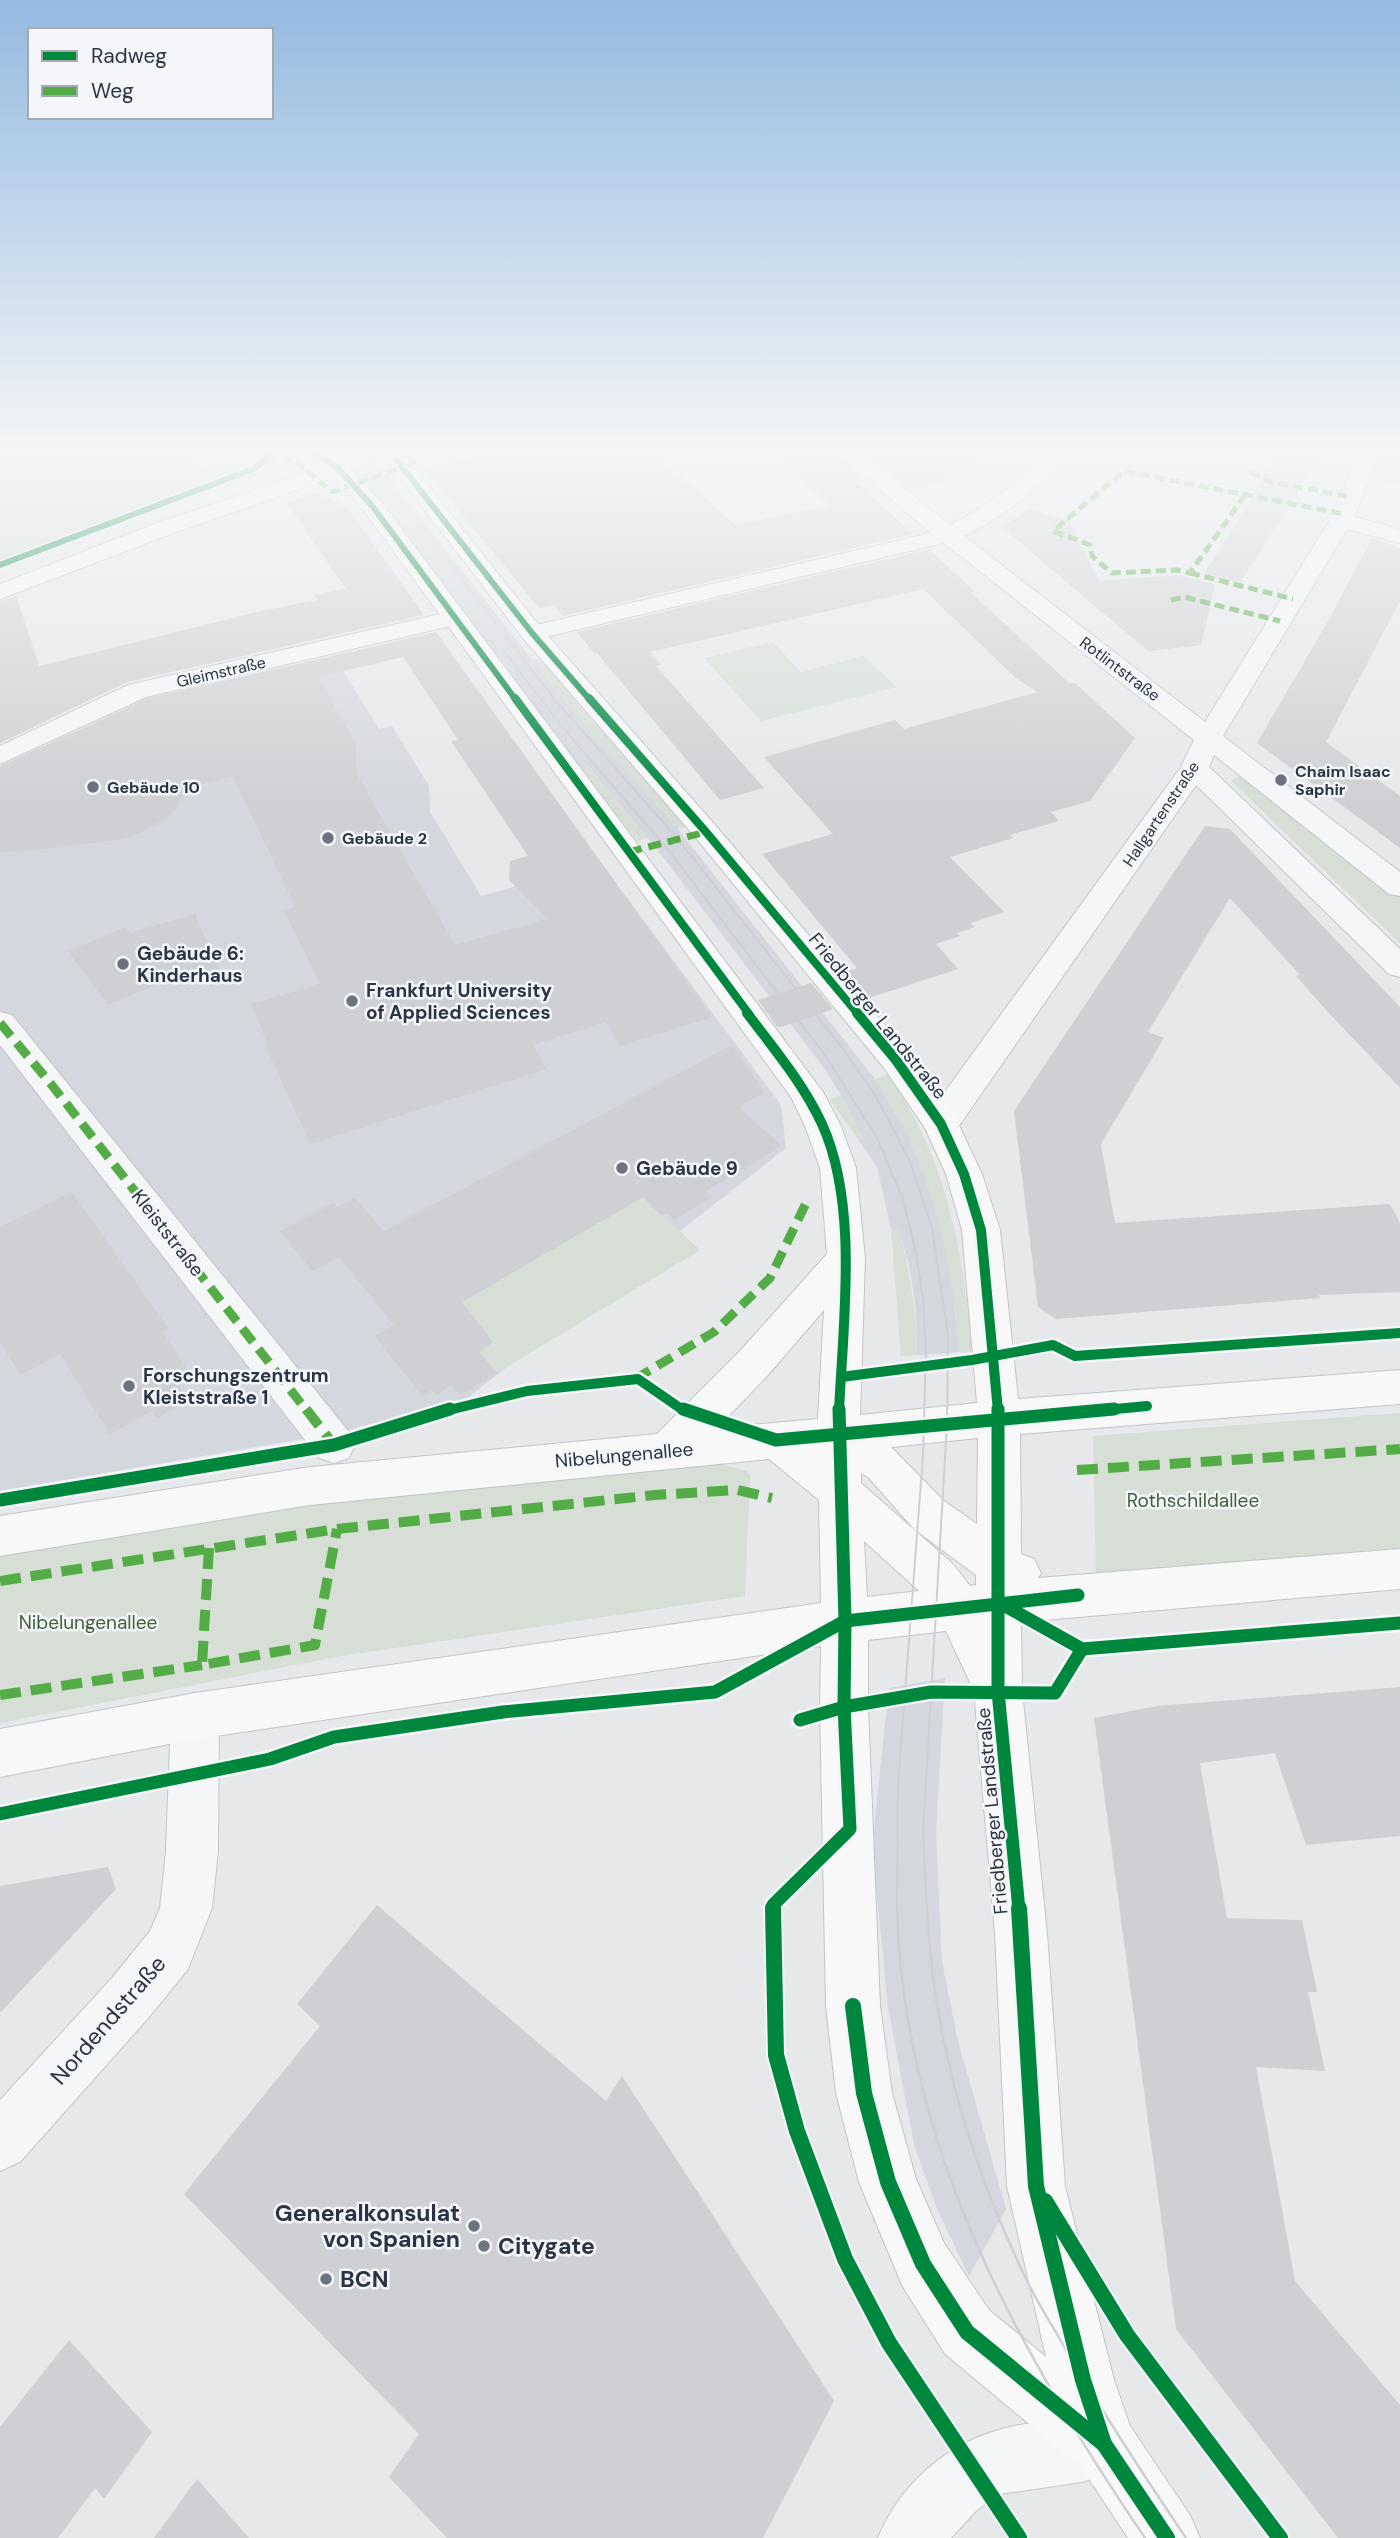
<svg xmlns="http://www.w3.org/2000/svg" width="1400" height="2538" font-family="'DM Sans',sans-serif">
	<rect width="100%" height="100%" fill="#e6e8ea"/>
	<g fill="#d4d7dd">
		<path d="M375,460L562,698L678,829L875,1079L908,1134L930,1191L950,1262L959,1352L917,1355L915,1302L909,1264L898,1229H891L877,1166L859,1141L863,1139L841,1095L824,1068L659,852L586,764H575L503,662L463,613L356,468Z"/>
		<path d="M334,656L379,729L392,726L429,786L430,812L481,896L601,863L781,1105L786,1148L461,1403L326,1435L0,1491V768L146,698Z"/>
		<path d="M945,1678L936,1832L942,1961L958,2041L1006,2209L969,2276L937,2209L914,2144L888,2007L872,1846L889,1688Z"/>
	</g>
	<g fill="#d6ded6">
		<path d="M0,449H171L226,478L0,561Z"/>
		<path d="M1376,449H1400V486L1386,482L1367,469Z"/>
		<path d="M773,642L801,672L864,656L896,687L761,721L704,658Z"/>
		<path d="M541,658L587,715L690,826L678,829L595,738L531,660Z"/>
		<path d="M580,761L586,764L647,838L638,841L575,764Z"/>
		<path d="M1239,776L1252,777L1400,895V943L1231,781Z"/>
		<path d="M888,1075C947,1158 964,1254 972,1353L959,1352C952,1255 930,1161 875,1079Z"/>
		<path d="M841,1095L864,1139L859,1141L830,1100Z"/>
		<path d="M643,1197L700,1250L497,1373L479,1352L487,1334L451,1308Z"/>
		<path d="M891,1229H898C911,1271 915,1311 917,1355L901,1356Z"/>
		<path d="M1400,1413V1552L1096,1579L1093,1436Z"/>
		<path d="M716,1463L746,1471L750,1475L745,1596L341,1656L0,1723V1555L251,1511Z"/>
	</g>
	<g fill="#ced0d3" fill-rule="evenodd">
		<path d="M520,449H651L735,525L830,506L771,449H829L870,484L853,479L913,534L563,616L554,605L539,608L423,467Z"/>
		<path d="M859,449H991L941,483L909,489Z"/>
		<path d="M1279,449H1322L1290,505L1240,583L1203,575L1255,495L1252,494Z"/>
		<path d="M317,492L347,507L424,615L127,682L0,743V601L16,596L39,666L261,611L318,600L314,595L346,589L287,503Z"/>
		<path d="M1029,509L1069,520L1099,581L1177,575L1215,584L1201,645L1148,651L1002,527Z"/>
		<path d="M1372,538L1400,548V601L1326,742L1400,796V848L1257,743L1328,621Z"/>
		<path d="M929,549L974,591L970,592L1069,683H1075L1135,738L1090,801L1051,812L1059,821L1010,835L1013,838L950,857L1004,912L971,923L975,927L957,933L960,936L936,944L958,969L866,999L843,972L857,968L762,854L833,834L764,757L895,720L904,729L1038,692L1017,679L923,589L650,652L661,665L656,666L764,788L720,800L597,653L595,654L577,632Z"/>
		<path d="M436,632L712,1017L620,1046L606,1022L533,1045L547,1069L310,1144L265,1045H268L251,1004L320,984L284,911L295,906L233,777L190,786L170,816L142,832L119,840L35,850L0,852V766L147,699ZM403,657L458,740L451,741L528,856L510,861L509,880L548,919L455,945L356,773V744L318,677Z"/>
		<path d="M1205,826L1230,829L1400,1007V1088L1327,1011L1296,976L1300,975L1230,898L1148,1032L1164,1038L1101,1144L1115,1223L1390,1204L1400,1223V1292L1319,1295L1320,1298L1056,1319L1038,1307L1014,1111Z"/>
		<path d="M195,914L219,969L176,982L175,977L108,1005L68,951L126,927L130,933Z"/>
		<path d="M811,983L833,1009L781,1027H777L758,1000Z"/>
		<path d="M732,1045L765,1092L739,1107L782,1146L706,1191L712,1197L674,1220L668,1213L662,1216L643,1197L462,1302L493,1342L479,1352L497,1373L461,1395L451,1385L437,1395L432,1390L422,1396L375,1336L394,1325L339,1257L312,1271L280,1231L334,1203L337,1207L355,1198L384,1231Z"/>
		<path d="M72,1192L168,1328L162,1332L187,1369L172,1377L189,1400L157,1418L152,1411L110,1434L60,1354L20,1375L0,1342V1227Z"/>
		<path d="M1400,1687V1836L1306,1845L1275,1753L1200,1763L1227,1918L1302,1920L1317,1992H1308L1325,2071L1256,2067L1295,2281L1400,2405V2538H1338L1176,2329L1094,1718L1157,1706Z"/>
		<path d="M108,1867L116,1889L0,2013V1886Z"/>
		<path d="M377,1905L606,2101L622,2076L834,2401L763,2538H447L389,2477L419,2434L184,2194L320,2026L297,2004Z"/>
		<path d="M69,2340L152,2432L104,2499L95,2488L58,2538H0V2427Z"/>
		<path d="M197,2479L249,2538H154Z"/>
	</g>
	<g fill="none" stroke-linecap="round" stroke-linejoin="round">
		<defs>
			<g id="minor">
				<path d="M368,449H398L395,453L345,472H331L327,468L331,464Z"/>
				<path d="M832,449H855L950,525C988,506 1022,482 1049,449H1070C1043,488 1005,515 964,536L1205,722L1330,520L1361,449H1381L1354,517L1400,529V543L1347,529L1223,736L1400,872V896L1389,894L1214,755L1209,767L1400,949V977L1389,974L1196,785L954,1133L941,1137L928,1133L923,1124L928,1115L1181,767L1194,740L944,543L532,640L523,638L520,633L523,628L532,626L931,533Z"/>
				<path d="M454,611L463,613L466,618L463,623L146,697L0,764V746L128,685Z"/>
				<path d="M0,1012L12,1015L349,1432L355,1445L349,1458L334,1463L319,1458L0,1045Z"/>
				<path d="M195,1693L212,1699L219,1716L218,1851L212,1908L188,1969L150,2016L20,2162L0,2171V2100L112,1978L150,1931L160,1908L166,1851L171,1716L178,1699Z"/>
				<path d="M1104,2412L1127,2421L1136,2444L1127,2467L1082,2482L1000,2494L977,2510L951,2538H878C902,2480 952,2439 1014,2426C1044,2420 1074,2422 1104,2412Z"/>
			</g>
			<path id="major" d="M310,449H332L339,458L351,451H365L368,455L350,469L381,502L823,1092L841,1126L856,1168L865,1258L860,1415L977,1403L962,1230L946,1174L925,1128L884,1068L696,838L523,638L378,449H399L541,628L716,826L908,1052L954,1115L982,1174L1000,1230L1018,1399L1400,1370V1404L1020,1434L1021,1554L1034,1559L1041,1573L1038,1578L1400,1549V1589L1021,1622L1022,1691L1047,1933L1065,2186L1114,2380L1130,2426L1190,2515L1200,2538H1128L1081,2467L945,2354L902,2285L859,2182L836,2093L826,2006L820,1707L821,1646L195,1739L0,1777V1729L195,1693L821,1603L819,1500L769,1459L310,1505L0,1556V1516L310,1467L657,1434L740,1351L827,1254L820,1168L805,1126L791,1097L365,512L334,477L168,535L0,599V584L152,525L324,466ZM824,1310L818,1419L717,1428L768,1375ZM978,1438L977,1524L944,1501L891,1447ZM861,1473L869,1478L914,1529L976,1575V1585L970,1586L953,1564L861,1483ZM864,1541L919,1591L867,1597ZM946,1631L974,1691L995,1933L1007,2186L1046,2357L989,2310L944,2243L916,2179L892,2093L880,2006L868,1707V1640Z"/>
		</defs>
		<use href="#minor" stroke="#c4c6c8" stroke-width="2"/>
		<use href="#major" stroke="#c2c5c8" stroke-width="2"/>
		<use href="#minor" fill="#f5f6f7" fill-rule="evenodd"/>
		<use href="#major" fill="#f8f8f8" fill-rule="evenodd"/>
		<g stroke="#cecfd2" stroke-width="2">
			<path d="M362,449L555,700L678,839L843,1049L874,1093L909,1159L932,1228L948,1334L947,1424L923,1832L927,1910"/>
			<path d="M503,650L564,729L669,851L824,1054L876,1136L902,1197L915,1248L923,1299L926,1351L923,1456L898,1784L897,1910"/>
		</g>
		<g stroke="#cecfd2" stroke-width="2.5">
			<path d="M897,1908C903,2145 1016,2347 1145,2538"/>
			<path d="M927,1908C933,2039 971,2167 1029,2285C1040,2307 1054,2328 1066,2350C1104,2414 1144,2476 1186,2538"/>
		</g>
		<g stroke="#54ac47" stroke-width="5" stroke-dasharray="10 5" stroke-linecap="butt">
			<path d="M267,459L295,460L332,492L415,463L403,449"/>
			<path d="M1251,472L1268,481L1351,497"/>
			<path d="M1245,495L1190,573L1177,570L1112,573L1092,556L1090,545L1053,531L1124,471L1344,514"/>
			<path d="M1190,573L1293,599"/>
			<path d="M1171,600L1184,597L1280,621"/>
		</g>
		<path stroke="#54ac47" stroke-width="7" stroke-dasharray="13 7" stroke-linecap="butt" d="M629,852L706,832"/>
		<g stroke="#54ac47" stroke-width="9" stroke-dasharray="17 9" stroke-linecap="butt">
			<path d="M0,1023L51,1084L307,1411"/>
			<path d="M635,1379L714,1332L770,1278L808,1199"/>
		</g>
		<g stroke="#54ac47" stroke-width="10" stroke-dasharray="21 10" stroke-linecap="butt">
			<path d="M306,1409L334,1445"/>
			<path d="M1077,1470L1400,1449"/>
			<path d="M209,1548L202,1665L315,1645L337,1529"/>
			<path d="M0,1581L337,1529L655,1495L737,1490L772,1498"/>
			<path d="M0,1695L202,1665"/>
		</g>
		<defs>
			<g id="cycleway-far4">
				<path d="M311,449L338,468L373,507L516,700"/>
				<path d="M388,449L532,633L590,700"/>
				<path d="M0,565L253,469L267,459L272,449"/>
			</g>
			<g id="cycleway-far3">
				<path d="M515,698L749,1014"/>
				<path d="M589,698L706,832L858,1014"/>
			</g>
			<g id="cycleway-far2">
				<path d="M747,1013C774,1049 803,1083 822,1124C859,1205 843,1323 839,1411"/>
				<path d="M857,1013L896,1060L941,1124L964,1174L981,1230L998,1411"/>
				<path d="M841,1377L972,1360L1053,1345L1075,1356L1400,1333"/>
				<path d="M445,1411L527,1391L638,1379L680,1408L688,1411"/>
				<path d="M1095,1411L1147,1406"/>
			</g>
			<g id="cycleway-far1">
				<path d="M683,1409L776,1440L1114,1409"/>
				<path d="M998,1409V1691L1019,1910"/>
				<path d="M0,1500L334,1445L450,1409"/>
				<path d="M1000,1603L1082,1649"/>
				<path d="M800,1720L844,1707L931,1692L1055,1693L1082,1649L1400,1623"/>
				<path d="M0,1814L270,1759L334,1737L503,1712L715,1692L845,1621L1078,1595"/>
				<path d="M773,1910V1905L850,1829L844,1707L845,1621L839,1409"/>
			</g>
			<g id="cycleway">
				<path d="M773,1908L776,2055L797,2131L845,2259L889,2343L1019,2538"/>
				<path d="M1019,1908L1036,2186L1083,2380L1104,2444L1167,2538"/>
				<path d="M853,2006L864,2093L888,2182L923,2264L967,2332L1104,2444"/>
				<path d="M1045,2201L1127,2335L1280,2538"/>
			</g>
		</defs>
		<use href="#cycleway-far4" stroke="#f4f6f9" stroke-width="9"/>
		<use href="#cycleway-far3" stroke="#f4f6f9" stroke-width="11"/>
		<use href="#cycleway-far2" stroke="#f4f6f9" stroke-width="15"/>
		<use href="#cycleway-far1" stroke="#f4f6f9" stroke-width="18"/>
		<use href="#cycleway" stroke="#f4f6f9" stroke-width="20"/>
		<use href="#cycleway-far4" stroke="#00873e" stroke-width="6"/>
		<use href="#cycleway-far3" stroke="#00873e" stroke-width="8"/>
		<use href="#cycleway-far2" stroke="#00873e" stroke-width="10"/>
		<use href="#cycleway-far1" stroke="#00873e" stroke-width="13"/>
		<use href="#cycleway" stroke="#00873e" stroke-width="16"/>
	</g>
	<linearGradient id="sky" x2="0" y2="1"><stop stop-color="#93bae0"/><stop offset="0.56" stop-color="#f4f5f6"/><stop offset="1" stop-color="#f4f5f6" stop-opacity="0"/></linearGradient>
	<rect width="1400" height="805" fill="url(#sky)"/>
	<g fill="#6c737f" stroke="#f4f6f9" stroke-width="2.5">
		<circle cx="1281" cy="780" r="7"/>
		<circle cx="93" cy="787" r="7"/>
		<circle cx="328" cy="838" r="7"/>
		<circle cx="123" cy="964" r="7"/>
		<circle cx="352" cy="1001" r="7"/>
		<circle cx="622" cy="1168" r="7"/>
		<circle cx="129" cy="1386" r="7"/>
		<circle cx="474" cy="2226" r="7"/>
		<circle cx="484" cy="2246" r="7"/>
		<circle cx="326" cy="2279" r="7"/>
	</g>
	<g text-anchor="middle" dominant-baseline="central" stroke-width="5" stroke-linejoin="round" paint-order="stroke">
		<g font-size="16" fill="#2b3445" stroke="#f4f6f9">
			<text transform="translate(1120 669) rotate(37)">Rotlintstraße</text>
			<text transform="translate(221 672) rotate(-13)">Gleimstraße</text>
			<text transform="translate(1161 814) rotate(-56)">Hallgartenstraße</text>
		</g>
		<g font-size="16" font-weight="bold" fill="#2b3445" stroke="#f4f6f9" text-anchor="start">
			<text x="1295" y="771">Chaim Isaac<tspan x="1295" dy="18">Saphir</tspan></text>
			<text x="107" y="787">Gebäude 10</text>
			<text x="342" y="838">Gebäude 2</text>
		</g>
		<g font-size="19" font-weight="bold" fill="#2b3445" stroke="#f4f6f9" text-anchor="start">
			<text x="137" y="953">Gebäude 6:<tspan x="137" dy="22">Kinderhaus</tspan></text>
			<text x="366" y="990">Frankfurt University<tspan x="366" dy="22">of Applied Sciences</tspan></text>
			<text x="636" y="1168">Gebäude 9</text>
			<text x="143" y="1375">Forschungszentrum<tspan x="143" dy="22">Kleiststraße 1</tspan></text>
		</g>
		<g font-size="19" fill="#2b3445" stroke="#f4f6f9">
			<text transform="translate(878 1016) rotate(51)">Friedberger Landstraße</text>
			<text transform="translate(168 1233) rotate(52)">Kleiststraße</text>
			<text transform="translate(624 1455) rotate(-5)">Nibelungenallee</text>
			<text transform="translate(992 1811) rotate(-95)">Friedberger Landstraße</text>
		</g>
		<g font-size="19" fill="#3f6138" stroke="#f4f6f9">
			<text x="1193" y="1500">Rothschildallee</text>
			<text x="88" y="1622">Nibelungenallee</text>
		</g>
		<g font-size="23" fill="#2b3445" stroke="#f4f6f9">
			<text transform="translate(108 2020) rotate(-49)">Nordendstraße</text>
		</g>
		<g font-size="23" font-weight="bold" fill="#2b3445" stroke="#f4f6f9" text-anchor="start">
			<text x="460" y="2213" text-anchor="end">Generalkonsulat<tspan x="460" dy="26">von Spanien</tspan></text>
			<text x="498" y="2246">Citygate</text>
			<text x="340" y="2279">BCN</text>
		</g>
	</g>
	<rect x="28" y="28" width="245" height="91" fill="#f4f6f9" stroke="#a4a8b1" stroke-width="2"/>
	<rect x="42" y="51" width="35" height="10" fill="#00873e" stroke="#a4a8b1" stroke-width="2"/>
	<text x="91" y="63" font-size="21" fill="#2b3445">Radweg</text>
	<rect x="42" y="86" width="35" height="10" fill="#54ac47" stroke="#a4a8b1" stroke-width="2"/>
	<text x="91" y="98" font-size="21" fill="#2b3445">Weg</text>
</svg>
